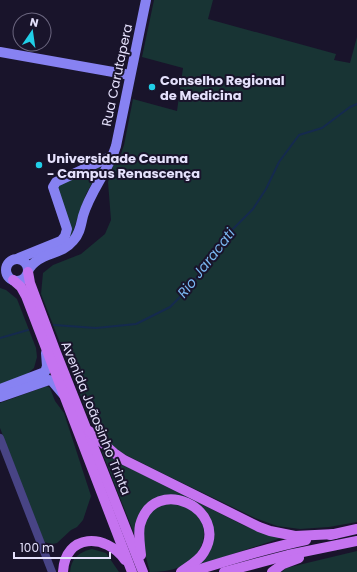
<svg xmlns="http://www.w3.org/2000/svg" width="357" height="572" font-family="Poppins,sans-serif">
	<rect width="100%" height="100%" fill="#19142b"/>
	<g fill="#183434">
		<path d="M154,0H213L208,19L336,54L334,60L350,63L357,37V522L329,527L300,529L277,526L255,518L166,475L124,454L108,443L97,431L88,415L41,294L43,273L53,265L81,254L105,234L111,220L108,182L115,160L121,154L124,145L133,99L177,111L183,68L142,57Z"/>
		<path d="M101,167L86,194L71,237L69,236L57,185Z"/>
		<path d="M0,288L6,290L17,299L36,348L37,357L34,368L26,375L0,385Z"/>
		<path d="M47,386L50,388L55,401L64,413L91,496L83,520L77,527L71,530L57,543L52,544L44,542L0,428V403Z"/>
		<path d="M104,451L118,462L245,526L281,538L200,565L213,542L192,501L146,506C138,515 137,524 135,536L102,452Z"/>
		<path d="M171,503C177,505 187,506 192,510C214,526 203,558 180,567C170,571 160,572 150,572C142,545 134,509 171,503Z"/>
		<path d="M92,549L106,553L119,572H70C71,558 79,552 92,549Z"/>
		<path d="M357,551V572H282L286,568Z"/>
	</g>
	<g fill="none" stroke-linecap="round" stroke-linejoin="round">
		<g stroke="#152a4e" stroke-width="2">
			<path d="M54,325L96,328L136,324L170,307L188,289L208,262L220,242L253,209L266,189L279,162L299,135L322,128L350,107L357,104"/>
			<path d="M0,338L28,330"/>
		</g>
		<path stroke="#484485" stroke-width="8" d="M0,438L52,572"/>
		<g stroke="#8782f2" stroke-width="10">
			<path d="M0,52L130,75"/>
			<path d="M19,258L61,241L65,236L67,229L53,187L56,182L112,156"/>
			<circle cx="17" cy="270" r="11"/>
			<path d="M28,271C37,252 61,256 73,241C80,234 81,224 83,216C90,191 109,170 116,146L146,0"/>
			<path d="M0,389L45,372L47,366L46,353"/>
			<path d="M0,397L49,380L52,381L63,394"/>
		</g>
		<g stroke="#c573f0" stroke-width="10">
			<path d="M28,272L30,283L55,350L143,572"/>
			<path d="M13,280L21,287L26,296L132,572"/>
			<path d="M89,431L114,453L124,460L259,527L270,531L295,536L335,534"/>
			<path d="M330,535L357,529"/>
			<path d="M141,555C140,545 138,534 140,525C154,473 230,509 204,552C199,561 189,566 181,572"/>
			<path d="M63,572C65,533 106,533 125,560"/>
			<path d="M191,572C229,560 267,548 306,540"/>
			<path d="M224,572L288,555L357,541"/>
			<path d="M272,572L283,564L299,558"/>
		</g>
	</g>
	<g fill="#21cfe8" stroke="#19142b" stroke-width="1.5">
		<circle cx="152" cy="87" r="4"/>
		<circle cx="39" cy="165" r="4"/>
	</g>
	<g text-anchor="middle" dominant-baseline="central" stroke-width="4" stroke-linejoin="round" paint-order="stroke">
		<g font-size="13" fill="#e5e1fc" stroke="#19142b">
			<text transform="translate(117 75) rotate(-78)">Rua Carutapera</text>
			<text transform="translate(96 418) rotate(68)">Avenida Joãosinho Trinta</text>
		</g>
		<g font-size="13" font-weight="bold" fill="#e5e1fc" stroke="#19142b" text-anchor="start">
			<text x="160" y="80">Conselho Regional<tspan x="160" dy="15">de Medicina</tspan></text>
			<text x="47" y="158">Universidade Ceuma<tspan x="47" dy="15">- Campus Renascença</tspan></text>
		</g>
		<g font-size="14" font-style="italic" fill="#7ab7f1" stroke="#19142b">
			<text transform="translate(206 263) rotate(-52)">Rio Jaracati</text>
		</g>
	</g>
	<g transform="translate(32 32) rotate(13)"><circle r="19" fill="#19142b" stroke="#6b667f"/>
	<path d="M0-3L7 15L0 10L-7 15Z" fill="#21cfe8"/>
	<text y="-6" font-size="11" font-weight="bold" text-anchor="middle" fill="#e5e1fc">N</text>
	</g>
	<path d="M14 552v6h96v-6" fill="none" stroke="#e5e1fc" stroke-width="2"/>
	<text x="20" y="552" font-size="12" fill="#e5e1fc" stroke="#19142b" stroke-width="3" paint-order="stroke">100 m</text>
</svg>
